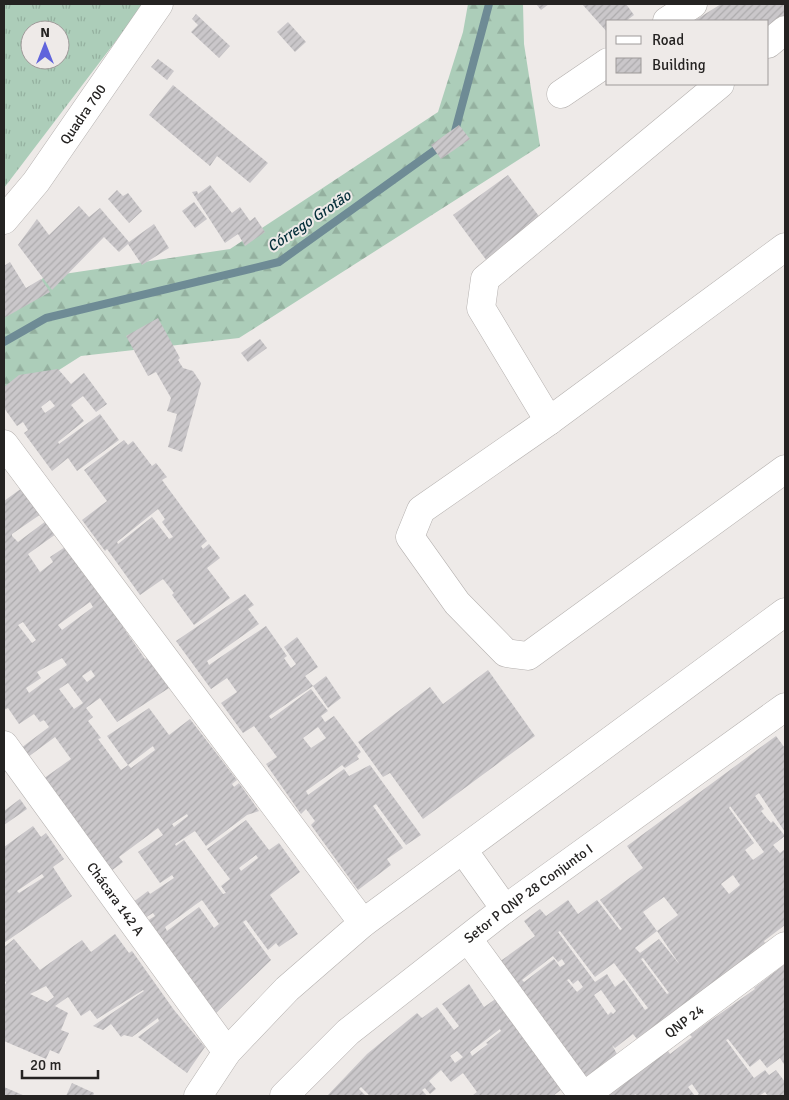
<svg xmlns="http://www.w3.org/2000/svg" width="789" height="1100" font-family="Signika,sans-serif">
	<defs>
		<pattern id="grass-tufts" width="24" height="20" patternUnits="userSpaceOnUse" patternTransform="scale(1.25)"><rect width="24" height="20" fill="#accdb9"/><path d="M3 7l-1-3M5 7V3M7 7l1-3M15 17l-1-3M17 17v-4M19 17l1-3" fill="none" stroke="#94b09f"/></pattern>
		<pattern id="forest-firs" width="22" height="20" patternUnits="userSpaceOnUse" patternTransform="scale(1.25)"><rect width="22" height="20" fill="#accdb9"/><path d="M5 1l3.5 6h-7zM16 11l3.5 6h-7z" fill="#94b09f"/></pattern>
		<pattern id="building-hatch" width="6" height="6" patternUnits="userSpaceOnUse" patternTransform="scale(1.25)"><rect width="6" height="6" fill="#cac7ca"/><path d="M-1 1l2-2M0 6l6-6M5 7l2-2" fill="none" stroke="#adabad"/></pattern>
	</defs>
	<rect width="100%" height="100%" fill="#eeeae8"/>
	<path fill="url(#grass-tufts)" fill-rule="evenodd" d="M4,4H144L4,188ZM30,30H60V60H30Z"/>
	<path fill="url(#forest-firs)" d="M468,4H523L524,44L540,146L239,338L81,356L4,405V316L44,277L230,249L438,112L463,32Z"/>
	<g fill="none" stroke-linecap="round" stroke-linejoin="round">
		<g stroke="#6e8b95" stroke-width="8">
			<path d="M454,135L489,4"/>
			<path d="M4,342L46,318L279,262L442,145"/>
		</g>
	</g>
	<g fill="url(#building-hatch)" fill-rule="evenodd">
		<path d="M536,4H549L541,10Z"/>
		<path d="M582,4H626L634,15L626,21H608V33Z"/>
		<path d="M721,4H785V22L768,35V21H694Z"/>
		<path d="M196,14L230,46L219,58L191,32L198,25L192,19Z"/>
		<path d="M288,22L306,42L295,52L277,32Z"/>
		<path d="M158,59L174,71L167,80L151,67Z"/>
		<path d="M173,85L268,163L250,183L217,156L210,166L149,115Z"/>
		<path d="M459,125L470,139L441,159L431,145Z"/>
		<path d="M508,175L556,239L501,280L453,215Z"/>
		<path d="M210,185L232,213L240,207L250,221L255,217L265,232L245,246L238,234L225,243L192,192L197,191L198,194Z"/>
		<path d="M117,190L123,196L128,193L142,211L129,223L108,199Z"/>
		<path d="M194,202L207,219L195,228L182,211Z"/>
		<path d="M79,206L89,217L100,208L129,242L154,224L169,248L142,265L128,244L119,252L104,237L52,290L18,245L37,219L49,235Z"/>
		<path d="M10,262L26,288L41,279L50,292L4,318V266Z"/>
		<path d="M158,318L180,358L178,360L183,368L193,371L201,383L182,452L168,447L177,414L167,411L171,398L156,372L148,376L126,336Z"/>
		<path d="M260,339L267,348L248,362L241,353Z"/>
		<path d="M58,369L71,384L84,373L107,404L96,412L83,396L71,405L84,421L58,442L59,444L100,414L119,440L77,471L68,458L52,471L24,433L28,430L23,422L17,426L4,408V387L19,375ZM50,400L55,406L45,413L41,407Z"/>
		<path d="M124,440L128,445L133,441L152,466L156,463L167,477L162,480L207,541L201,546L203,549L209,544L220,558L207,568L230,598L194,625L172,595L174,593L163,579L140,595L107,549L105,551L82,520L107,501L84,470ZM158,509L165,519L162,522L173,537L169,539L152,517L118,544L117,542Z"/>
		<path d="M22,488L41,514L12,534V536L18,542L46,521L56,534L28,554L40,572L53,562L50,557L65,547L124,626L123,627L145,659L147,658L169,688L117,722L100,698L86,708L93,717L88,721L101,738L98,739L121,770L128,765L131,768L155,750L153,746L128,765L107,736L149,708L169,735L190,719L237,780L232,784L234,787L239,783L259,811L247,815L206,846L195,831L175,844L176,846L184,840L223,894L226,893L221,886L230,879L207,849L246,820L269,850L279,843L300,872L270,895L298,934L279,947L276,943L268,950L246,920L243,922L271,960L216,1013L147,921L155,916L153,913L145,918L132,903L148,891L150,894L174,878L172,875L160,883L138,852L163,835L158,828L119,857L123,862L111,871L43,779L71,759L55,737L28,757L21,748L49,727L44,720L40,722L34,714L19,724L8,708L4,710V501ZM90,602L93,607L62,630L58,625ZM23,622L36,640L32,643L18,625ZM62,658L67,665L29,693L26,688L41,678L37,672ZM91,670L95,676L87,682L82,676ZM68,683L83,703L74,709L59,689ZM187,814L188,816L174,827L172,824ZM256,855L258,858L241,871L239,868ZM202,900L219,924L214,928L199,907L167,931L165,927Z"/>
		<path d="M245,594L254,605L248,609L259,624L207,661L209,665L266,626L287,656L284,658L291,668L296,664L284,647L297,637L318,667L305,676L313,686L269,716L271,719L311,689L328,711L321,716L325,722L334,716L361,752L357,756L359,759L345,768L342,765L306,791L308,795L344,769L349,776L370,765L421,835L406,845L376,804L373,806L403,848L387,859L391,865L358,890L311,825L315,821L306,809L301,814L266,764L277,757L254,726L243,733L221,703L237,692L227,678L211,689L176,641ZM318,727L326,738L311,748L303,738Z"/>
		<path d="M488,670L535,736L423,819L390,773L383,777L358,742L430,687L443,704Z"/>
		<path d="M326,676L341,698L328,708L313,686Z"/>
		<path d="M776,736L785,748V832L759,793L755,796L764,809L761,811L765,816L771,823L773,821L785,836L773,845L780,853L785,849V925L764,941L765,943L744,960L637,1039L633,1034L615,1048L612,1045L617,1054L582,1080L495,965L535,936L524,921L540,909L546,916L568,900L578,914L597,900L620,930L622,929L600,900L643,868L627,846ZM730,806L764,852L753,860L745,850L754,843L729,808ZM733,875L740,885L729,894L721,884ZM664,897L678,915L657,931L680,965L659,939L640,953L635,948L657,931L643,912ZM560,931L595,977L614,963L648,1008L645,1010L624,980L615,987L607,974L595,982L558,932ZM553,956L558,962L562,959L565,964L560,967L554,959L524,982L522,980ZM643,958L669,993L667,994L641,959ZM569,979L573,984L578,980L583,987L577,992L567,980ZM601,990L616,1011L613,1014L611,1012L608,1015L594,995Z"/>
		<path d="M20,799L27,809L4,825V811Z"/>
		<path d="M33,826L41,837L46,833L64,859L53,867L72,896L4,943V847ZM42,874L44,877L19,893L17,891Z"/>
		<path d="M115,934L129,953L132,951L174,1010L205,1047L187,1073L138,1037L159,1021L158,1018L132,1037L124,1035L121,1037L111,1024L103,1030L93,1026L144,991L143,990L97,1019L90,1010L81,1016L68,997L55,1006L68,1013L61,1030L69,1033L59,1054L50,1050L46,1059L4,1041V988L6,982L4,981V947L14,939L40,970L82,940L91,952ZM46,986L54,997L47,1002L30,994Z"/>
		<path d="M785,964V1066L780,1058L767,1068L760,1059L750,1067L728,1039L726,1040L754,1078L765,1070L769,1075L776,1070L785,1082V1096H768L765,1092L759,1096H696L699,1094L692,1084L688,1087L695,1096H637L635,1094L634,1096H609L607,1093L666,1048L670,1054L692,1037L690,1035L755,989L754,988Z"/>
		<path d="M469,984L484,1007L497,998L511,1021L562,1089L553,1096H472L477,1092L463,1073L451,1082L441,1070L429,1081L436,1089L430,1094L425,1088L422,1090L427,1096H370L361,1087L359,1089L366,1096H327L367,1054L417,1013L422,1018L437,1007L454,1030L459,1026L442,1004ZM500,1029L501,1031L486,1043L488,1044L472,1056L470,1052ZM457,1051L463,1057L455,1063L450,1056Z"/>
		<path d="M72,1083L94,1093L93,1096H66Z"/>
		<path d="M4,1087L25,1096H4Z"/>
	</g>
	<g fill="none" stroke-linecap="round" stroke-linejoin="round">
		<defs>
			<g id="minor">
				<path d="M667,21L693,4"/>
				<path d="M768,44L785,30"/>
				<path d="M561,94L608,62"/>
				<path id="s1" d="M4,220L36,182L159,4"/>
				<path d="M785,247L549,421L421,510L410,537L457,603L506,653L528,656L785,469"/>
				<path d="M549,421L481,308L485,279L720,84"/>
				<path d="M4,444L363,923"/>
				<path id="s2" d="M4,745L227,1052"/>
				<path d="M463,850L505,909"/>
				<path d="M468,939L583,1096"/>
				<path d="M198,1096L227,1052L287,989L363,923L785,612"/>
				<path id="s3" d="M284,1096L348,1032L505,909L785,707"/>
				<path id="s4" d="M584,1096L785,946"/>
			</g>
		</defs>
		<use href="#minor" stroke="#b5b1af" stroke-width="29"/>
		<use href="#minor" stroke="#fff" stroke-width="28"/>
	</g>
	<g text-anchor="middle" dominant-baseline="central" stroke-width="4" stroke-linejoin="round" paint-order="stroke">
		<g font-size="14" fill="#252322" stroke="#eeeae8">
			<text stroke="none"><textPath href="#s1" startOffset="132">Quadra 700</textPath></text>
			<text stroke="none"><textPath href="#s3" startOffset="318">Setor P QNP 28 Conjunto I</textPath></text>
			<text stroke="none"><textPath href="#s2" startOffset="190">Chácara 142 A</textPath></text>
			<text stroke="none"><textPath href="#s4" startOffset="125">QNP 24</textPath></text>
		</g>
		<g font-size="15" font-style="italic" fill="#052f3a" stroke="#eeeae8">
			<text transform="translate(309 221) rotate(-34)">Córrego Grotão</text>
		</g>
	</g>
	<rect width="789" height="1100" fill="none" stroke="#252322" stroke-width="10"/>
	<rect x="606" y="20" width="162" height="65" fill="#eeeae8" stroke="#9e9a99"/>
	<rect x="616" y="36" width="25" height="8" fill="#ffffff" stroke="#9e9a99"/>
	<text x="652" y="45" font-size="15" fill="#252322">Road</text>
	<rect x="616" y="58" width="25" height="15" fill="url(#building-hatch)" stroke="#9e9a99"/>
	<text x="652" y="70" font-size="15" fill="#252322">Building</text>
	<g transform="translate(45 45)"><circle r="24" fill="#eeeae8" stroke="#9e9a99"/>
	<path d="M0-4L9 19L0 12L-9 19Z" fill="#6064dc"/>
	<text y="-8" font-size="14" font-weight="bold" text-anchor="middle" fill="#252322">N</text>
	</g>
	<path d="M22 1070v8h76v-8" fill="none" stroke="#252322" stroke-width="2.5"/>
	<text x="30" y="1070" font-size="15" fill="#252322" stroke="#eeeae8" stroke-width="4" paint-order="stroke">20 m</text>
</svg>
